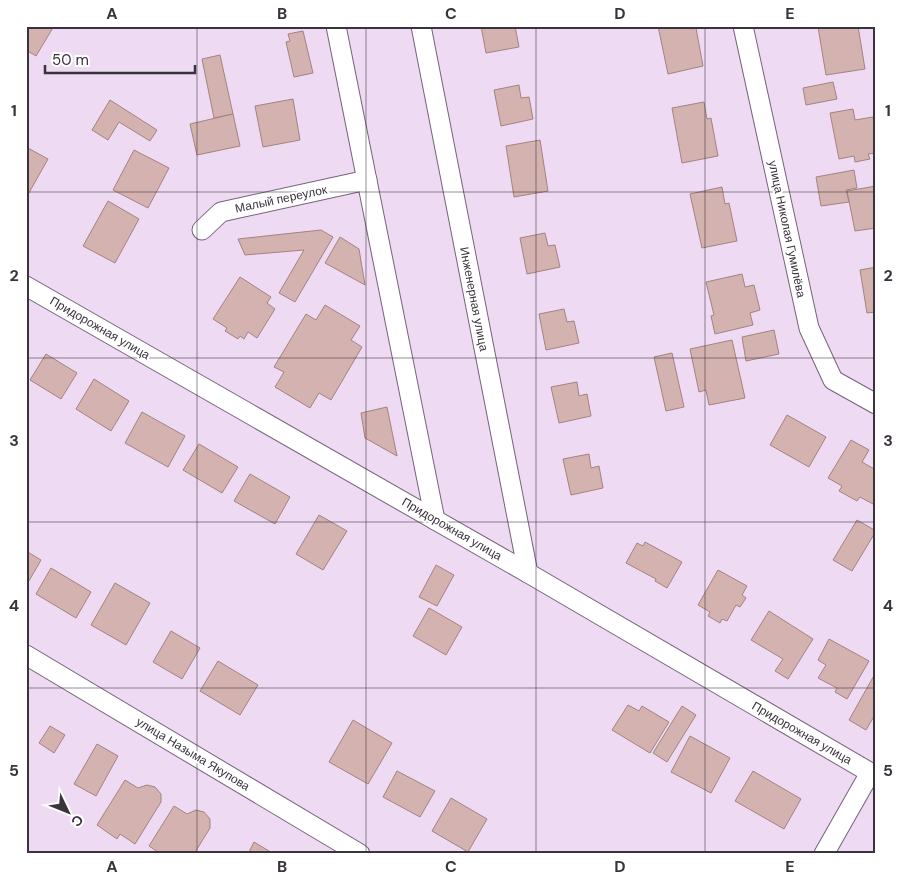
<svg xmlns="http://www.w3.org/2000/svg" width="902" height="880" font-family="'DM Sans',sans-serif">
	<rect width="100%" height="100%" fill="#eedaf3"/>
	<g fill="#d4b2b0" stroke="#a38381">
		<path d="M26,26H54L36,56L26,50Z"/>
		<path d="M481,26H515L519,47L486,53Z"/>
		<path d="M658,26H691V29L696,28L703,66L668,74Z"/>
		<path d="M823,26H858L865,69L826,75L818,27Z"/>
		<path d="M303,31L313,73L294,77L286,42L290,41L288,34Z"/>
		<path d="M220,55L233,114L214,118L202,59Z"/>
		<path d="M833,82L837,99L806,105L803,88Z"/>
		<path d="M519,85L521,98L529,97L533,119L501,126L494,90Z"/>
		<path d="M293,99L300,140L263,147L255,106Z"/>
		<path d="M110,100L157,130L150,141L119,122L108,140L92,130Z"/>
		<path d="M704,102L707,119L711,118L718,156L682,163L672,108Z"/>
		<path d="M853,109L855,120L873,117L876,133V153L868,154L870,159L855,162L854,156L839,159L830,113Z"/>
		<path d="M233,114L240,146L197,155L190,124Z"/>
		<path d="M540,140L548,191L514,197L506,146Z"/>
		<path d="M26,147L48,159L26,198Z"/>
		<path d="M134,150L169,168L148,208L113,190Z"/>
		<path d="M854,170L857,188L846,190L849,202L821,206L816,177Z"/>
		<path d="M876,186V228L855,231L847,191Z"/>
		<path d="M722,187L725,204L729,203L737,241L702,248L690,194Z"/>
		<path d="M108,201L139,219L115,263L83,246Z"/>
		<path d="M321,230L333,237L295,302L279,293L304,250L245,255L238,239Z"/>
		<path d="M545,233L548,246L555,245L560,267L527,274L520,238Z"/>
		<path d="M340,237L359,249L365,285L325,263Z"/>
		<path d="M876,267V312L867,313L860,270Z"/>
		<path d="M742,274L745,287L754,285L760,310L750,313L753,325L715,334L711,316L714,315L706,282Z"/>
		<path d="M240,277L271,297L267,303L275,309L257,338L248,332L244,339L240,336L238,339L225,331L227,328L213,319Z"/>
		<path d="M325,305L360,326L351,340L362,347L331,400L319,393L310,408L275,387L284,372L274,367L306,314L316,320Z"/>
		<path d="M564,309L567,322L574,321L579,343L546,350L539,314Z"/>
		<path d="M774,330L779,354L746,361L742,337Z"/>
		<path d="M732,340L745,398L709,405L706,390L699,392L690,349Z"/>
		<path d="M672,353L684,407L666,411L654,357Z"/>
		<path d="M46,354L77,373L61,399L30,380Z"/>
		<path d="M94,379L129,401L111,431L76,409Z"/>
		<path d="M577,382L579,396L587,394L591,416L559,423L551,387Z"/>
		<path d="M387,407L397,456L365,438L361,413Z"/>
		<path d="M142,412L185,436L168,467L125,443Z"/>
		<path d="M787,415L826,437L809,467L770,445Z"/>
		<path d="M851,440L869,450L862,462L876,470V499L873,504L860,497L857,501L839,491L842,486L828,478Z"/>
		<path d="M199,444L238,467L222,493L183,470Z"/>
		<path d="M589,454L591,468L599,466L603,488L571,495L563,459Z"/>
		<path d="M250,474L290,497L275,524L234,501Z"/>
		<path d="M319,515L347,531L323,570L296,554Z"/>
		<path d="M857,520L876,531L852,571L833,560Z"/>
		<path d="M645,542L682,562L667,588L655,581L656,579L626,563L637,543L643,546Z"/>
		<path d="M26,551L41,560L26,586Z"/>
		<path d="M436,565L454,575L437,606L419,597Z"/>
		<path d="M51,568L91,592L76,618L36,594Z"/>
		<path d="M718,570L747,586L742,595L746,598L740,607L736,605L727,621L722,619L720,623L708,616L710,612L698,605Z"/>
		<path d="M115,583L150,603L126,645L91,625Z"/>
		<path d="M429,608L462,627L446,655L413,636Z"/>
		<path d="M769,611L813,639L788,679L775,671L783,659L751,640Z"/>
		<path d="M171,631L200,648L182,679L153,662Z"/>
		<path d="M829,639L869,661L847,699L835,692L837,688L818,678L826,665L818,660Z"/>
		<path d="M218,661L258,685L240,715L200,691Z"/>
		<path d="M876,672V713L866,730L849,720Z"/>
		<path d="M628,705L639,711L642,706L669,722L650,753L612,730Z"/>
		<path d="M682,706L696,715L667,762L653,753Z"/>
		<path d="M353,720L392,743L368,784L329,762Z"/>
		<path d="M50,726L65,735L54,753L39,743Z"/>
		<path d="M690,736L730,758L711,793L671,772Z"/>
		<path d="M97,744L118,756L96,796L74,784Z"/>
		<path d="M397,771L435,791L420,817L383,797Z"/>
		<path d="M753,771L801,799L784,829L735,801Z"/>
		<path d="M125,780L138,788L147,785L155,787L161,794V802L135,844L120,834L117,839L97,825Z"/>
		<path d="M451,798L487,819L468,852L432,831Z"/>
		<path d="M174,806L187,814L196,810L204,812L210,819V828L194,854H161L149,846Z"/>
		<path d="M254,842L274,854H248Z"/>
	</g>
	<g fill="none" stroke-linecap="round" stroke-linejoin="round">
		<defs>
			<g id="street">
				<path d="M336,26L435,520"/>
				<path d="M421,26L528,573"/>
				<path d="M743,26L809,328L833,380L876,404"/>
				<path d="M202,230L221,212L367,180"/>
				<path d="M26,286L528,573L876,776"/>
				<path d="M26,655L360,854"/>
				<path d="M824,854L870,773"/>
			</g>
		</defs>
		<use href="#street" stroke="#746379" stroke-width="21"/>
		<use href="#street" stroke="#fff" stroke-width="19"/>
	</g>
	<path fill="none" stroke="#3a323c" stroke-width="1" stroke-opacity="0.55" d="M197,26V854M366,26V854M536,26V854M705,26V854M26,192H876M26,358H876M26,522H876M26,688H876"/>
	<g text-anchor="middle" dominant-baseline="central" stroke-width="4" stroke-linejoin="round" paint-order="stroke">
		<g font-size="12" fill="#3a323c" stroke="#fff">
			<text transform="translate(281 199) rotate(-12)">Малый переулок</text>
			<text transform="translate(787 229) rotate(78)">улица Николая Гумилёва</text>
			<text transform="translate(474 299) rotate(79)">Инженерная улица</text>
			<text transform="translate(100 328) rotate(30)">Придорожная улица</text>
			<text transform="translate(452 529) rotate(30)">Придорожная улица</text>
			<text transform="translate(802 733) rotate(30)">Придорожная улица</text>
			<text transform="translate(193 754) rotate(31)">улица Назыма Якупова</text>
		</g>
	</g>
	<rect width="902" height="880" fill="none" stroke="#ffffff" stroke-width="55"/>
	<g transform="translate(68 812) rotate(133)" stroke="#ffffff" stroke-width="4" paint-order="stroke">
	<path d="M0-4L9 19L0 12L-9 19Z" fill="#3a323c"/>
	<text y="-8" font-size="14" font-weight="bold" text-anchor="middle" fill="#3a323c">С</text>
	</g>
	<path d="M45 65v8h150v-8" fill="none" stroke="#3a323c" stroke-width="2.5"/>
	<text x="52" y="65" font-size="15" fill="#3a323c" stroke="#ffffff" stroke-width="4" paint-order="stroke">50 m</text>
	<rect x="28" y="28" width="846" height="824" fill="none" stroke="#3a323c" stroke-width="2"/>
	<g font-size="16" text-anchor="middle" font-weight="bold" fill="#3a323c">
		<text x="112" y="19">A</text>
		<text x="282" y="19">B</text>
		<text x="451" y="19">C</text>
		<text x="620" y="19">D</text>
		<text x="790" y="19">E</text>
		<text x="14" y="116">1</text>
		<text x="888" y="116">1</text>
		<text x="14" y="281">2</text>
		<text x="888" y="281">2</text>
		<text x="14" y="446">3</text>
		<text x="888" y="446">3</text>
		<text x="14" y="611">4</text>
		<text x="888" y="611">4</text>
		<text x="14" y="776">5</text>
		<text x="888" y="776">5</text>
		<text x="112" y="872">A</text>
		<text x="282" y="872">B</text>
		<text x="451" y="872">C</text>
		<text x="620" y="872">D</text>
		<text x="790" y="872">E</text>
	</g>
</svg>
